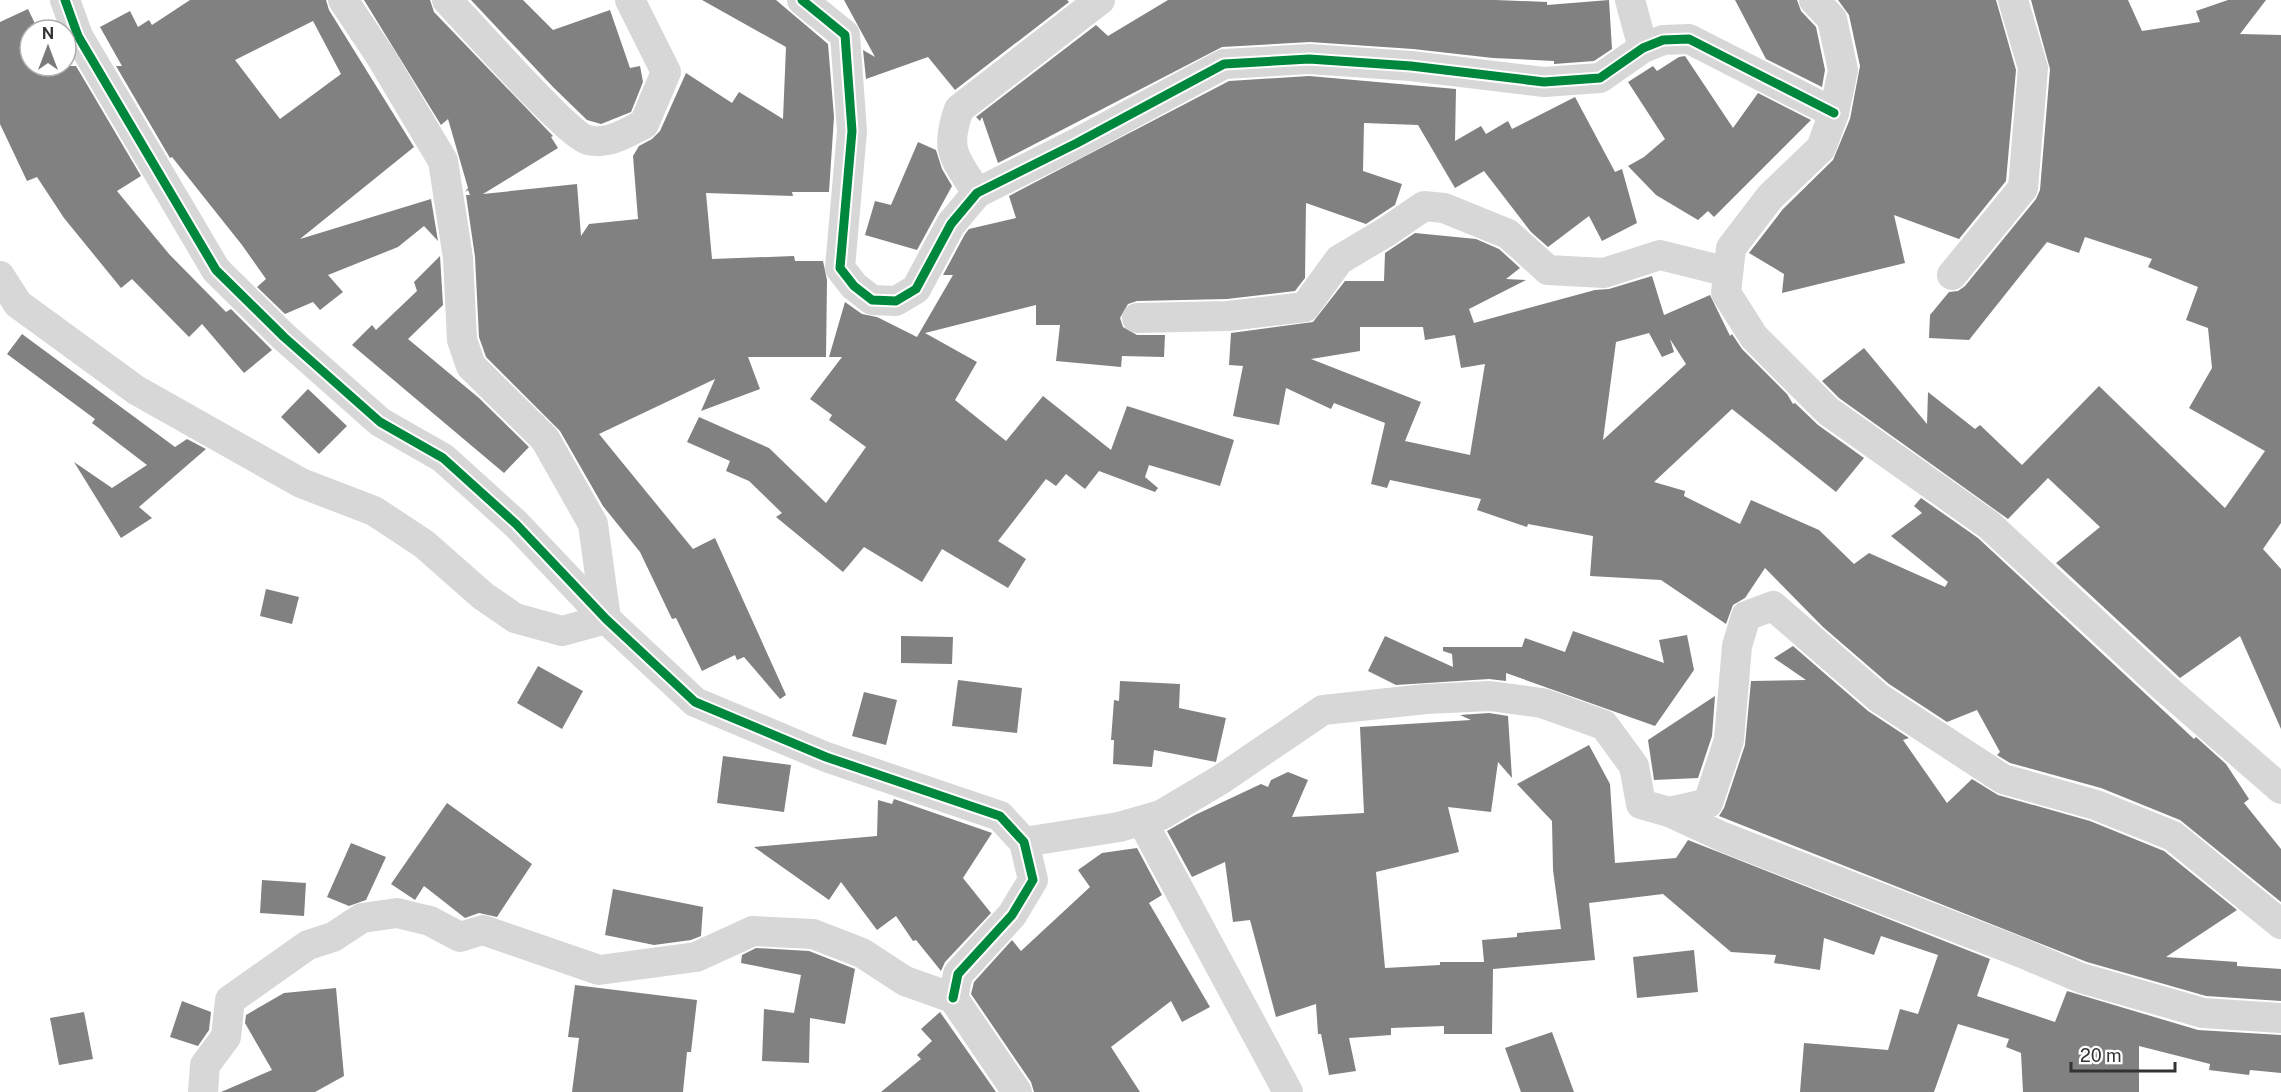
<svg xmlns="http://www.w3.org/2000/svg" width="2281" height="1092" font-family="'Public Sans',sans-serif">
	<rect width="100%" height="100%" fill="#fff"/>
	<g fill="#818181" fill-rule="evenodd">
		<path d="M190,0H326L329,10L414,147L300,239L431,199L438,241L424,226L398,247L328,275L343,292L320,310L313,302L285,314L257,287L266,279L242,245L172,157L170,158L116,66H122L100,27L130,11L138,27L149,20L152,25ZM313,21L341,74L280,119L235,60Z"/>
		<path d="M364,0H430L434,12L553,136L551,137L558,148L483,194L577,184L581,236L589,224L638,219L633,156L639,146L652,139L660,131L686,73L732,103L739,92L783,119L786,47L702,0H776L828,44L834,117L829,192H792L793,196L706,193L712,259L794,256L795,261H823L827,280L826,357H748L760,389L701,411L715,379L599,434L693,549L715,538L786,695L780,699L744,657L737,660L735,655L702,671L676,618L672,619L640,552L603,506L560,431L486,357L479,337L475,257L466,195H470L468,190L465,192L468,188L448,119L441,125Z"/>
		<path d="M471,0H523L553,30L610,10L630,68L640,66L643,82L631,112L601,124L587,120L553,87Z"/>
		<path d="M844,0H1067L1069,2L955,90L928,57L866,79L863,50L875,57Z"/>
		<path d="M1168,0H1496L1547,2V5L1609,0L1612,49L1594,61L1554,64V61L1493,58L1413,49L1310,42L1222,47L998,163L982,117L980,121L976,117L1096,25L1108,36Z"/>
		<path d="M1735,0H1797L1801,11L1816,27L1825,70L1822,87L1766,59Z"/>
		<path d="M1838,0H1996L2016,70L2006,181L1959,239L1894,215L1905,263L1782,293L1784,274L1749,253L1783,209L1833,160L1850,119L1860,66L1849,15Z"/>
		<path d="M2031,0H2128L2142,31L2200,22L2196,11L2228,0H2266L2240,34L2281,35V523L2263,549L2281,569V729L2240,636L2180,678L2056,563L2100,527L2048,478L2008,519L1839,398L1822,381L1864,348L1927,424L1928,392L1975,429L1980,425L2022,465L2099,386L2225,508L2265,451L2189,408L2212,368L2208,328L2186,320L2198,287L2148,267L2152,259L2085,237L2079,253L2047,242L1969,340L1929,338L1930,315L1949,292L1958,291L1965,286L2036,199L2040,190L2050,69Z"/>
		<path d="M28,9L38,30H30V66H76L141,176L117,191L169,254L226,312L231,309L272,350L244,373L202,324L189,337L132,279L121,288L64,218L37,177L27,181L0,124V22Z"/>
		<path d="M1685,56L1733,128L1758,93L1811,120L1714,217L1708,211L1698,220L1656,195L1628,166L1644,157L1665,139L1628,82L1653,66L1657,71L1679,57Z"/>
		<path d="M1309,76L1456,89L1455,141L1481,126L1486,134L1508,121L1512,129L1575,97L1615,172L1622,169L1637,223L1602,241L1589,216L1548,247L1531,232L1484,171L1455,188L1418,125L1364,123L1363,171L1402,184L1395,205L1366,224L1306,203L1305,278L1295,291L1227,299L1137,301L1128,304L1120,318L1123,327L1137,335H1165L1164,357L1122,356L1121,367L1056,361L1060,325H1036V305L925,333L977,362L955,400L1006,441L1043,396L1111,450L1127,406L1234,440L1220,486L1149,465L1145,477L1158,488L1155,492L1099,471L1085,489L1066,474L1056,486L1046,479L998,541L1026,559L1008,588L942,549L922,582L864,547L843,572L776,517L782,513L749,481L726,471L730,461L687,442L699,417L769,448L826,503L866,447L829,420L832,415L810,399L842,357H829L845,302L862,314L877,317L917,337L953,275H943L965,234L969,229L1016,218L1009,196L1229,81Z"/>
		<path d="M918,142L936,150L942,169L952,186L917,250L865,235L875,201L891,205Z"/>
		<path d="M1415,233L1476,239L1499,249L1520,268L1506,279L1526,280L1469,309L1474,323L1595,290L1609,289L1652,276L1664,315L1710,295L1730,336L1732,334L1742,349L1787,394L1793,404L1795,403L1818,425L1864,458L1836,492L1732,409L1654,482L1685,491L1684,496L1740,524L1751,500L1819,530L1854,564L1869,553L1945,587L1948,582L1891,536L1922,513L1914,506L1921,498L1978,538L2194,739L2196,737L2226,764L2249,799L2244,803L2281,849V902L2180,820L2101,788L2010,763L1997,755L2000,752L1977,710L1947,722L1889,684L1823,627L1765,568L1745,598L1733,605L1726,624L1661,580L1590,576L1593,536L1528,524L1527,527L1477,510L1481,499L1390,480L1387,488L1371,484L1385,423L1334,403L1331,409L1286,388L1279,425L1233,416L1243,366L1229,365L1231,333L1313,322L1345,281H1384L1385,253ZM1360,327H1423L1425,340L1455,335L1461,368L1485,364L1470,455L1405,441L1421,402L1311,359L1360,351ZM1649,333L1662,357L1674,352L1670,339L1686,364L1603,440L1616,342Z"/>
		<path d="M440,256L443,305L408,339L479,398L529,447L504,473L352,345L372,325L376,330L417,291L414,282Z"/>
		<path d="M22,334L175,447L187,439L206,449L139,507L152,518L121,538L74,462L112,488L147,465L92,423L95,419L7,354Z"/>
		<path d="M308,389L347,426L319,454L281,417Z"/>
		<path d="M266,589L299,597L292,624L260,616Z"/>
		<path d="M1573,631L1664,663L1659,640L1687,635L1694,670L1655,726L1506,673V681L1489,679L1396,685L1368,671L1385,636L1453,667L1452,654L1443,651V647H1522L1525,638L1565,652Z"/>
		<path d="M901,636L953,637L952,664L901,663Z"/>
		<path d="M1793,646L1868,711L1909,738L1903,740L1947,803L1972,779L1998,795L2090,821L2164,851L2237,910L2166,957L2237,962V966L2281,969V1001L2206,996L2087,962L1719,816L1724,808L1745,745L1751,681L1806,680L1774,658Z"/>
		<path d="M538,666L583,691L562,729L517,703Z"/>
		<path d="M958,680L1022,688L1017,733L952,726Z"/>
		<path d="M1120,681L1180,684L1179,708L1226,718L1216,762L1154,750L1152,767L1113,764L1114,740H1111L1114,700L1119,701Z"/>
		<path d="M864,692L897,700L886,745L852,736Z"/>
		<path d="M1715,696L1712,736L1698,778L1654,780L1648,740Z"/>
		<path d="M1489,713L1508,716L1512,778L1498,762L1491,812L1448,807L1459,852L1376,872L1385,968L1440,965V962H1484L1482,940L1517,937V933L1561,929L1553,870L1552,821L1517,784L1589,745L1610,784L1615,863L1676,858L1688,840L1990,959L1977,996L2055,1022L2067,991L2198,1030L2281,1035V1073L2250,1070L2249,1075L2209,1070L2210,1064L2139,1046V1092H2023L2021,1053L2006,1047L2009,1039L1958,1024L1934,1092H1800L1804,1043L1888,1050L1900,1009L1918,1014L1938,955L1881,936L1874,955L1824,938L1820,970L1774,963L1776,955L1731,952L1663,894L1589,903L1595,960L1493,969L1492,1034H1444V1026L1391,1028V1035L1349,1038L1356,1071L1329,1075L1321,1034H1318L1316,1004L1276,1017L1250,920L1233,922L1225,862L1192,877L1167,831L1195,815L1261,784L1268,787L1271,780L1288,772L1308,780L1292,817L1364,813L1360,727L1471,720L1460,715Z"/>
		<path d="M723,756L791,765L784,812L717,803Z"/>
		<path d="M894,799L992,833L963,878L991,913L945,962L941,971L916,940L913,941L896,916L877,930L841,882L829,900L754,847L877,836L878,800L892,804Z"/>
		<path d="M447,803L532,864L497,917L479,913L465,918L424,886L415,900L391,884Z"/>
		<path d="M351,843L386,857L366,900L349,906L327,897Z"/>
		<path d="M1137,848L1162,895L1149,903L1210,1007L1182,1022L1171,1001L1111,1047L1140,1092H1034L1031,1082L971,994L974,982L1012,940L1021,951L1090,887L1078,870L1102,853Z"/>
		<path d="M262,880L306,883L304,916L260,913Z"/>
		<path d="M613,889L703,907L701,936L691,940L654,945L605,935Z"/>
		<path d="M756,948L809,951L855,969L845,1024L810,1018L809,1063L762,1061L764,1009L794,1013L801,975L741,963L742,955Z"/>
		<path d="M1694,950L1698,992L1637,998L1633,957Z"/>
		<path d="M575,985L697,1000L691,1052H687L683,1092H572L579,1038L568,1037Z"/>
		<path d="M336,988L344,1076L315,1092H221L272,1070L245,1023L246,1015L284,993Z"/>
		<path d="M182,1001L211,1012L209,1030L198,1046L170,1037Z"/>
		<path d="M84,1012L93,1059L59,1065L50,1018Z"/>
		<path d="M940,1012L996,1092H881L921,1059L917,1055L932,1041L921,1029Z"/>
		<path d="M1552,1032L1574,1092H1521L1505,1048Z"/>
	</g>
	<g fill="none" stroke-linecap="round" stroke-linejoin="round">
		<g stroke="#d7d7d7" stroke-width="30">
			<path d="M65,0L78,36L216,270L284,337L380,422L443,458L516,524L606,619L695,702L826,757L1000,816L1024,842L1033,880L1012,915L958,974L953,998"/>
			<path d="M447,0C467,21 569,136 588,140C609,145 626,133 644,124L666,72L630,0"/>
			<path d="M802,0L845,35L852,131L840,268L854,286L872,300L896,301L916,289L951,224L977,193L1077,143L1224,64L1309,59L1411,66L1544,82L1600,78L1643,48L1663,40L1689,39L1834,113"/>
			<path d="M1630,0L1643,48"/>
			<path d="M1814,0L1832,19L1843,70L1834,113L1821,148L1770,197L1731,248L1726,293L1754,337L1828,411L1989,525L2165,688L2281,789"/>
			<path d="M977,193C955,157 944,152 959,109L1100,0"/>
			<path d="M1952,275L2023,188L2033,68L2013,0"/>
			<path d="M0,276L18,304L136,390L301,483L374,511L424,544L483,596L515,618L562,631L606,619L593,524L545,439L471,366L462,340L458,258L443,161L381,57L343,0"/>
			<path d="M1137,318L1228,316L1305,307L1339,260L1386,232L1424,206L1444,208L1508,234L1548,270L1604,273L1660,255L1728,272"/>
			<path d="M1669,812L1708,803L1729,740L1737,646L1746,616L1773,606L1879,698L2003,779L2096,805L2173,836L2281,924"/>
			<path d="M1142,821L1288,1092"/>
			<path d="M1024,842L1119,827L1161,815L1220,780L1323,710L1426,699L1490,696L1542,703L1604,725L1634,766L1641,804L1669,812L1723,837L2022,953L2081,978L2203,1013L2281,1018"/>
			<path d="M203,1092L205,1065L226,1037L230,1000L308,945L333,937L362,918L397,913L430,921L460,937L483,930L599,970L696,957L753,931L813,934L862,953L905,981L953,998L1017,1092"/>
		</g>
		<defs>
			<g id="cycleway">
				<path d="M65,0L78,36L216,270L284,337L380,422L443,458L516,524L606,619L695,702L826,757L1000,816L1024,842L1033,880L1012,915L958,974L953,998"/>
				<path d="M802,0L845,35L852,131L840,268L854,286L872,300L896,301L916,289L951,224L977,193L1077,143L1224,64L1309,59L1411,66L1544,82L1600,78L1643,48L1663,40L1689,39L1834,113"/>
			</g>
		</defs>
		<use href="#cycleway" stroke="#fff" stroke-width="13"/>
		<use href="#cycleway" stroke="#00873e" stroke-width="9"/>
	</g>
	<g transform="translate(48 48)"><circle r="28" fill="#ffffff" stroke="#adadad" stroke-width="1.5"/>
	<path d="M0-4.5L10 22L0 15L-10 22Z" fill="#7a7a7a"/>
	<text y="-9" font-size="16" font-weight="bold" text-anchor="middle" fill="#333333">N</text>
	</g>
	<path d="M2071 1062v9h104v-9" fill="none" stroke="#333333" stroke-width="3"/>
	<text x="2080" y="1062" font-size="18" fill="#333333" stroke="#ffffff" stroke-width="4.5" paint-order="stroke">20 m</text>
</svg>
